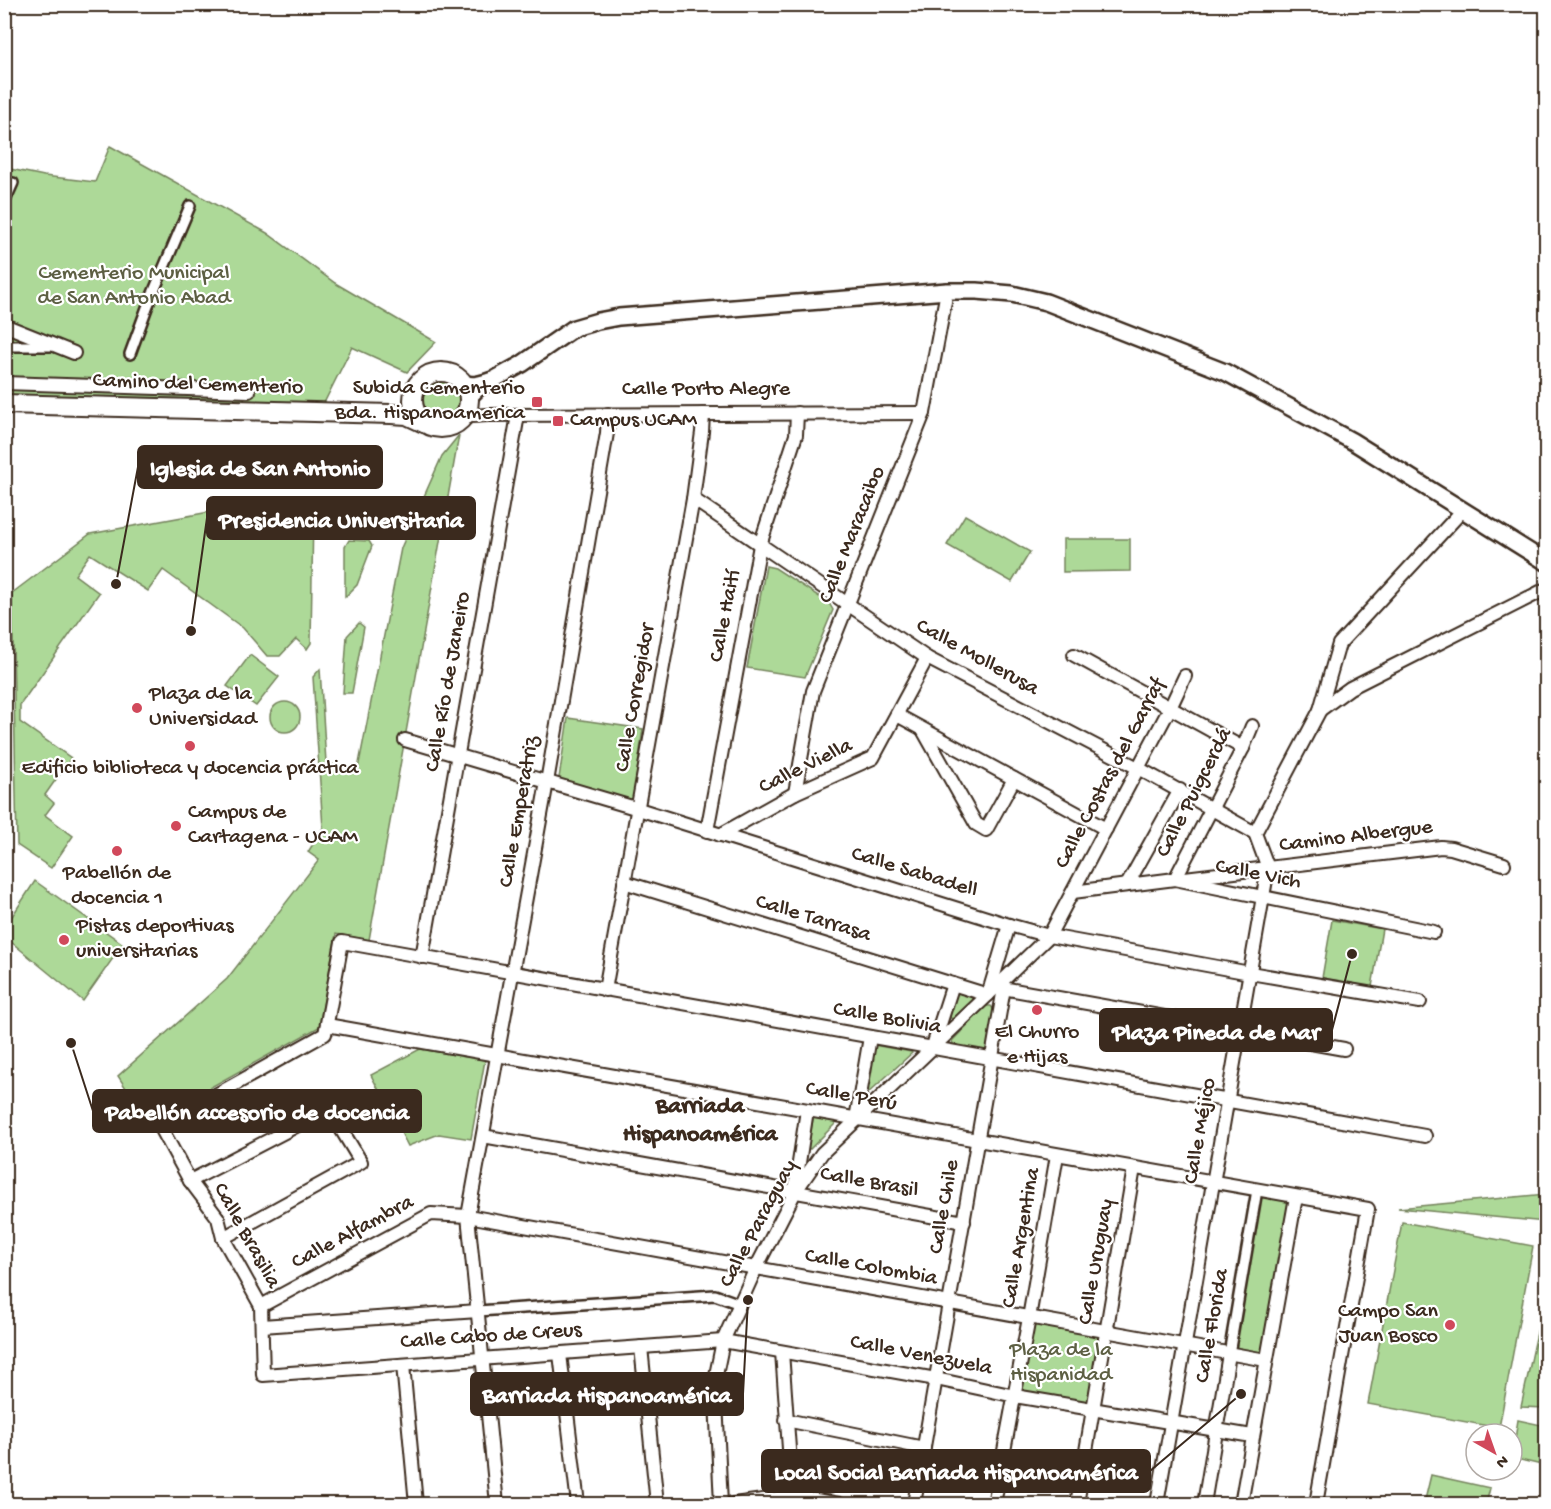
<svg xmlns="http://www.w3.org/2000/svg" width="1551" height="1509" font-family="'Gochi Hand',sans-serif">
	<rect width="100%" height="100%" fill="#fff"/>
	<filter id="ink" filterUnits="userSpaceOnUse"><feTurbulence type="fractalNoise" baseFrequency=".0167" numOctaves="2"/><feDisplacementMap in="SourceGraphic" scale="12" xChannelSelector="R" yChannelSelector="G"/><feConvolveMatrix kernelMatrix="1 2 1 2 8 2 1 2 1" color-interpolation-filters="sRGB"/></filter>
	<g filter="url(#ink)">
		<g fill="#add998" stroke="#74825b" stroke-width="1.5">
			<path d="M110,146L267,233L335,283L436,342L407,372L352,347L324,403L5,395V168L44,176L95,182Z"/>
			<circle cx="441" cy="400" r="28"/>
			<path d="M459,435L369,940L336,934L319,1027L148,1122L118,1076L227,979L319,860L308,852L323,828L313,677L320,669L326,762L357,774L401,548L442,456Z"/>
			<path d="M231,508L313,511L311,643L307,649L296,639L280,656H267L243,628L163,570L148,591L90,554L75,575L99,593L20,705V722L71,758L45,795L54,803L45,815L73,836L51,868L17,845L12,593L90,534Z"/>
			<path d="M965,515L1030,552L1012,582L947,545Z"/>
			<path d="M1063,539H1130V571L1063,572Z"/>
			<path d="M349,540L369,541L372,546L357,585L345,597V547Z"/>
			<path d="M766,566L775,568L829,603L833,610L805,677L747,668Z"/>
			<path d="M359,623L364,627L352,693H343L347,636Z"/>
			<path d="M250,655L279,677L256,706L227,686Z"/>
			<circle cx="285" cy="717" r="15"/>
			<path d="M568,718L643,729L632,807L558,785Z"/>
			<path d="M35,881L123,944L83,1001L5,937V927Z"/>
			<path d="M1332,920L1382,929L1372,987L1322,978Z"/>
			<path d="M958,993L977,996V1000L953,1019L948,1017L955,994Z"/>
			<path d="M986,1006H991L994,1010L987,1052L954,1047L952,1041Z"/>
			<path d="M874,1045L911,1052L912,1053L867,1094H865Z"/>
			<path d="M420,1049L485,1060L471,1139L439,1134L408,1146L371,1075Z"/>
			<path d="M815,1117L835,1120V1124L810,1149L808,1148L813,1119Z"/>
			<path d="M1257,1190L1296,1197L1266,1360L1229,1354Z"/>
			<path d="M1546,1194V1222L1398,1208Z"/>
			<path d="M1402,1222L1533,1246L1499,1428L1368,1404Z"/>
			<path d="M1546,1291V1408L1521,1407Z"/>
			<path d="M1029,1318L1106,1332L1093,1409L1015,1396Z"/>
			<path d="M1518,1420L1546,1426V1466L1512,1458Z"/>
			<path d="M1431,1475L1490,1488L1486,1504H1424Z"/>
		</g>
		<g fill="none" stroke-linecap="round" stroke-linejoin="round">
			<defs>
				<g id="pedestrian">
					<path d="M4,203L13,183"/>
					<path d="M4,346H50"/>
					<path d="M130,354L148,305L190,206"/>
					<path d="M478,1311L715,1295L740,1304"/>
					<path d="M1229,1354L1257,1190"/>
				</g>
				<g id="minor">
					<path d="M4,325L74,353"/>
					<path d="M4,383L249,391"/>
					<path d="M462,419L471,416L488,415L924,413"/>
					<path d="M693,499L927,658L1138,768L1255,833"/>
					<path d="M1074,655L1243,748"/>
					<path d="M1320,710L1350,688L1546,589"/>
					<path d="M897,715L1106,829"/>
					<path d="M923,730L976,824L986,830L1014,779"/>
					<path d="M405,740L632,807L1009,925L1049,936L1250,973L1420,1002"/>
					<path d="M795,793L813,691L924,413L947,291"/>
					<path d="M707,831L760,545L796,435L797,413"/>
					<path d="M720,835L795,793L873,758L927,658"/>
					<path d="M1185,878L1441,847L1451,848L1504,864"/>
					<path d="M1175,879L1243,748L1252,726"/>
					<path d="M624,882L988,995L1009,925"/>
					<path d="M1127,885L1180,790"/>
					<path d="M1073,892L1175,879L1434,932"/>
					<path d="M422,957L518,415"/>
					<path d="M997,987L1344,1049"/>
					<path d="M605,990L693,499L702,432L703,414"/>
					<path d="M327,1025L1368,1209L1316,1504"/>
					<path d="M933,1046L953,984"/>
					<path d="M856,1119L870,1037"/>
					<path d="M483,1136L964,1222"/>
					<path d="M190,1181L329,1109L361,1162L223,1238"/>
					<path d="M795,1189L807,1110"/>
					<path d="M261,1306L431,1214L468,1216L1266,1360"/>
					<path d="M262,1326L478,1311"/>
					<path d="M641,1347L657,1504"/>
					<path d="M782,1352L793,1504"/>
					<path d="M560,1354L578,1504"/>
					<path d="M403,1365L416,1504"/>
					<path d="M786,1420L924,1448"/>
					<path d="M1252,1436L1015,1396L936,1379L723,1341L263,1375L261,1306L223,1238L218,1218L190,1181L160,1126L325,1034L342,942L1425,1136"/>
					<path d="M497,1504L468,1216L547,782L607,433L608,414"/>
					<path d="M721,1504L715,1380L723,1341L756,1268L795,1192L822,1153L988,995L1049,936L1170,708L1185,676"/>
					<path d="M734,1504L792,1496L839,1504"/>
					<path d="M914,1504L1004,988"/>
					<path d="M994,1504L1029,1318L1057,1155"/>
					<path d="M1077,1504L1134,1168"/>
					<path d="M1157,1504L1268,868L1255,833L1320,710L1339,644L1462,511"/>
					<path d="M1204,1504L1229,1354"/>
					<path d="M1241,1504L1296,1197"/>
				</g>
				<g id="tertiary">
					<path d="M493,380L522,364L574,328L598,321L619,317L947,291H977L1012,294L1046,302L1225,372L1352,441L1546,562"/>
					<path d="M462,382C473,388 482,383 493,380L478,388L469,397"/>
				</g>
				<g id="secondary">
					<circle cx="441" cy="400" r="28"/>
					<path d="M4,404L391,414L407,415L424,423"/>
				</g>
			</defs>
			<use href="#pedestrian" stroke="#3b2a1e" stroke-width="14"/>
			<use href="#minor" stroke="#3b2a1e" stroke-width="16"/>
			<use href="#tertiary" stroke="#3b2a1e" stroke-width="20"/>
			<use href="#secondary" stroke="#3b2a1e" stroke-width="22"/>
			<use href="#pedestrian" stroke="#fff" stroke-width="9"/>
			<use href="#minor" stroke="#fff" stroke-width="12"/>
			<use href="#tertiary" stroke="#fff" stroke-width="15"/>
			<use href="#secondary" stroke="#fff" stroke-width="18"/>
		</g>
	</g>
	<g fill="#d1495b" stroke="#fff" stroke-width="2">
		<rect x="531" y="396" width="12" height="12" rx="3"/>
		<rect x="552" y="415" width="12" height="12" rx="3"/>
		<circle cx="137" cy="708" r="6"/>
		<circle cx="190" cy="746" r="6"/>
		<circle cx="176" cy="826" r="6"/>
		<circle cx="117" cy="851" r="6"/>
		<circle cx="64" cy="940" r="6"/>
		<circle cx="1037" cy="1010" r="6"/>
		<circle cx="1450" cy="1325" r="6"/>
	</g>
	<g text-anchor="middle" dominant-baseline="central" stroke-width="4.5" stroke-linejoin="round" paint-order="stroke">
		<g font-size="22" fill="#5d5f43" stroke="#fff">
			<text x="134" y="274">Cementerio Municipal<tspan x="134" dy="25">de San Antonio Abad</tspan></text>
			<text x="1061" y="1351">Plaza de la<tspan x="1061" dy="25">Hispanidad</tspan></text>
		</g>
		<g font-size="22" fill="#3b2a1e" stroke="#fff">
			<text transform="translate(198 385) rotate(2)">Camino del Cementerio</text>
			<text x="706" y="390">Calle Porto Alegre</text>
			<text transform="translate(853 535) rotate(-68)">Calle Maracaibo</text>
			<text transform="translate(726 616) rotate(-79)">Calle Haití</text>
			<text transform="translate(977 658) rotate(29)">Calle Mollerusa</text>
			<text transform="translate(449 682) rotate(-80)">Calle Río de Janeiro</text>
			<text transform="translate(636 698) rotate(-80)">Calle Corregidor</text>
			<text transform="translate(806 767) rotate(-26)">Calle Viella</text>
			<text transform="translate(1111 774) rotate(-62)">Calle Costas del Garraf</text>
			<text transform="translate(1195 793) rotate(-63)">Calle Puigcerdá</text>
			<text transform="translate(520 812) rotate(-80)">Calle Emperatriz</text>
			<text transform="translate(1356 837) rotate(-7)">Camino Albergue</text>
			<text transform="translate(914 873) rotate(17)">Calle Sabadell</text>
			<text transform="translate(1258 875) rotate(11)">Calle Vich</text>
			<text transform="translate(813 919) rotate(17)">Calle Tarrasa</text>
			<text transform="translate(887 1019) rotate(10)">Calle Bolivia</text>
			<text transform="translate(851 1097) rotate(10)">Calle Perú</text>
			<text transform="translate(1201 1131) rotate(-80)">Calle Méjico</text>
			<text transform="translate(869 1183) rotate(10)">Calle Brasil</text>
			<text transform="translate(945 1207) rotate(-80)">Calle Chile</text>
			<text transform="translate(759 1224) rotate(-62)">Calle Paraguay</text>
			<text transform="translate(353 1233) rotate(-28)">Calle Alfambra</text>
			<text transform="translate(246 1236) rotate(61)">Calle Brasilia</text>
			<text transform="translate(1022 1238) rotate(-80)">Calle Argentina</text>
			<text transform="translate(1097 1262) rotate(-80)">Calle Uruguay</text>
			<text transform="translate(871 1268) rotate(10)">Calle Colombia</text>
			<text transform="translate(1213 1326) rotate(-80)">Calle Florida</text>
			<text transform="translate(491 1337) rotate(-4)">Calle Cabo de Creus</text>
			<text transform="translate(921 1356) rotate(11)">Calle Venezuela</text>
		</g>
		<g font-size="22" fill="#3b2a1e" stroke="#fff" text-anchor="start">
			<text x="525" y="389" text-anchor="end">Subida Cementerio<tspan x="525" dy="25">Bda. Hispanoamerica</tspan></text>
			<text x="570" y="421">Campus UCAM</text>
			<text x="149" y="695">Plaza de la<tspan x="149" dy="25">Universidad</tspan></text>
			<text x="190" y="769" text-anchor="middle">Edificio biblioteca y docencia práctica</text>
			<text x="188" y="813">Campus de<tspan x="188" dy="25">Cartagena - UCAM</tspan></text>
			<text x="117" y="874" text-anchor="middle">Pabellón de<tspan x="117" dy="25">docencia 1</tspan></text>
			<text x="76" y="927">Pistas deportivas<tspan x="76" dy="25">universitarias</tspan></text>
			<text x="1037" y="1033" text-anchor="middle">El Churro<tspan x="1037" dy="25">e Hijas</tspan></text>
			<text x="1438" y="1312" text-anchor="end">Campo San<tspan x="1438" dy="25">Juan Bosco</tspan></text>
		</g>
		<g font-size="24" font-weight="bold" fill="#3b2a1e" stroke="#fff">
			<text x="700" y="1107">Barriada<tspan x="700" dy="28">Hispanoamérica</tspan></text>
		</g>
	</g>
	<path fill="none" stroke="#3b2a1e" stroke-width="2" d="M116 584L138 467M191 631L207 518M1352 954L1332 1030M71 1043L93 1111M748 1300L743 1394M1241 1394L1150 1471"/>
	<g fill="#3b2a1e" stroke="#fff" stroke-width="2">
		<circle cx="116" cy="584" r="6"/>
		<circle cx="191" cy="631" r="6"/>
		<circle cx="1352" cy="954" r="6"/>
		<circle cx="71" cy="1043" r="6"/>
		<circle cx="748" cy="1300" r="6"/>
		<circle cx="1241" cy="1394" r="6"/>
	</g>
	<g fill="#3b2a1e" stroke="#3b2a1e" stroke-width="2">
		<rect x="138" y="446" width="244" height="42" rx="6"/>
		<rect x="207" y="497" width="268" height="42" rx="6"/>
		<rect x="1100" y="1009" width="232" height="42" rx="6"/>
		<rect x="93" y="1090" width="328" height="42" rx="6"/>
		<rect x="471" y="1373" width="272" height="42" rx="6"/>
		<rect x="762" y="1450" width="388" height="42" rx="6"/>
	</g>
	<g font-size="24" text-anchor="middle" font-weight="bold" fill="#fff">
		<text x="260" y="475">Iglesia de San Antonio</text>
		<text x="341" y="527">Presidencia Universitaria</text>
		<text x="1216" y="1039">Plaza Pineda de Mar</text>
		<text x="257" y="1119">Pabellón accesorio de docencia</text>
		<text x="607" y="1402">Barriada Hispanoamérica</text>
		<text x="956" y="1479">Local Social Barriada Hispanoamérica</text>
	</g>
	<rect width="1551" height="1509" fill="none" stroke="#fff" stroke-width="24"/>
	<rect x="12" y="12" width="1527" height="1485" fill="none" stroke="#3b2a1e" stroke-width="2" filter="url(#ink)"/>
	<g transform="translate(1494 1452) rotate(140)"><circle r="28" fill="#ffffff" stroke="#b1aaa5" stroke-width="1.5"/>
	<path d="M0-4.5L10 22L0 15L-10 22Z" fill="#d1495b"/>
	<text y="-9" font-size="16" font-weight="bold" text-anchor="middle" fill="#3b2a1e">N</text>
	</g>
</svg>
